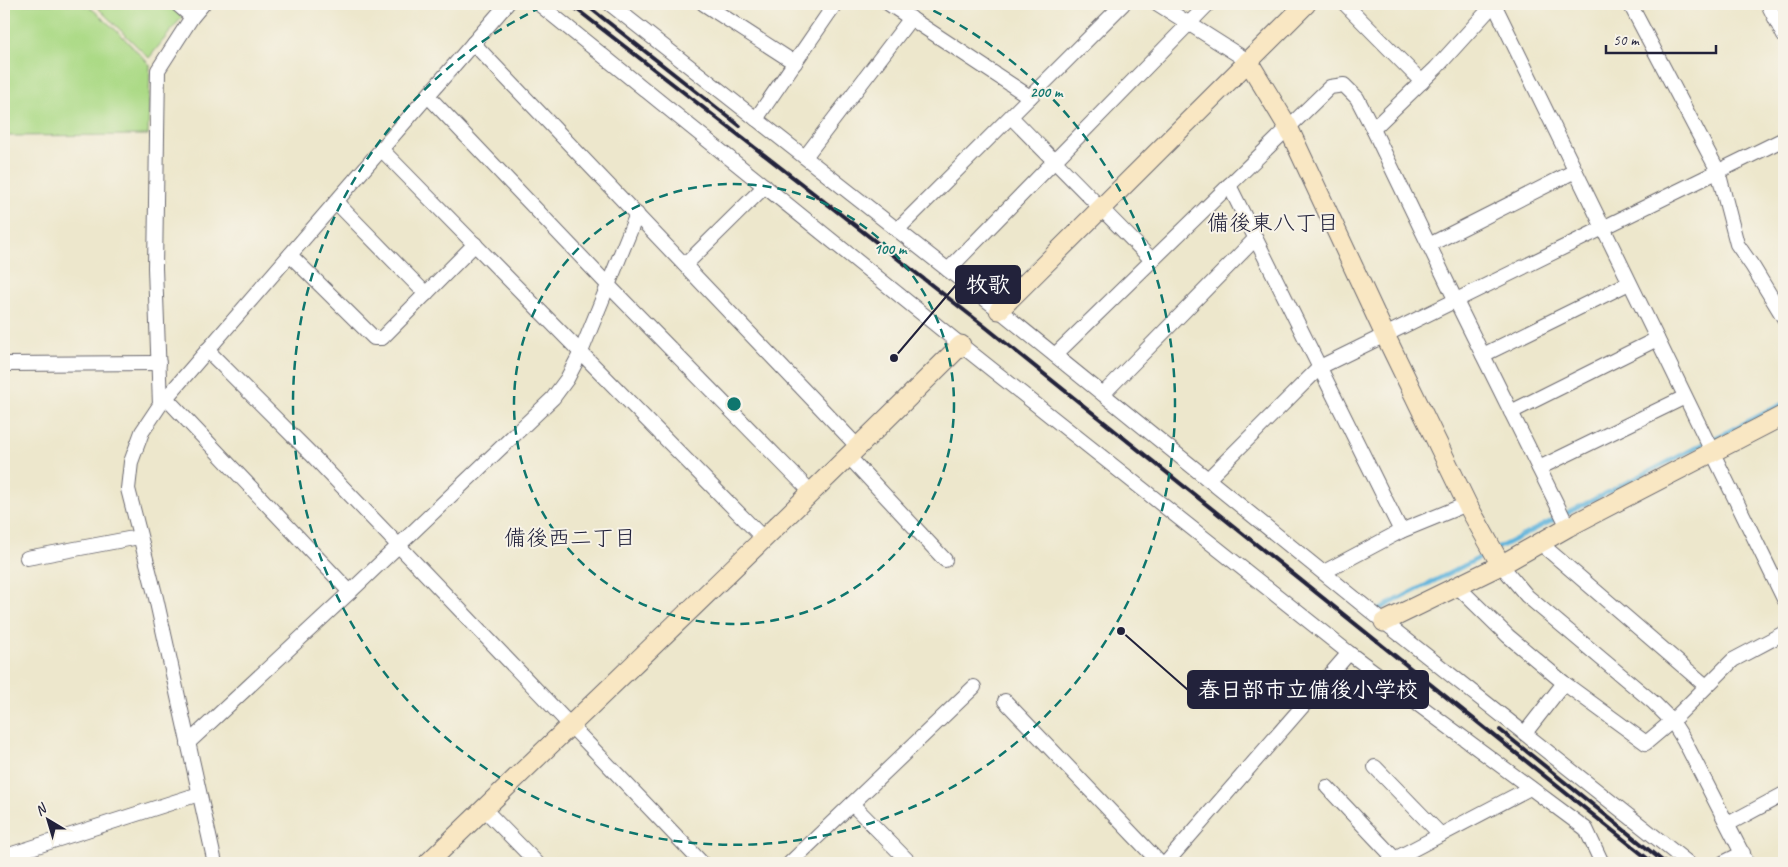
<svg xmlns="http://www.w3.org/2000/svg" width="1788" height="867" font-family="Caveat,'Klee One',sans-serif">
	<rect width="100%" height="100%" fill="#f7f3e8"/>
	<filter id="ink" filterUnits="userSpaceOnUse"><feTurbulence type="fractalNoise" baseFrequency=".02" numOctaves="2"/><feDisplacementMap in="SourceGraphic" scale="10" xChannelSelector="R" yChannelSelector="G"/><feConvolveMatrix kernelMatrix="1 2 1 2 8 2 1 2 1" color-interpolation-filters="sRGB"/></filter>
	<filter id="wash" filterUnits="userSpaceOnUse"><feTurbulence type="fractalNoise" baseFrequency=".0096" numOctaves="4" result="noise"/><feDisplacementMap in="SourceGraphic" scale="20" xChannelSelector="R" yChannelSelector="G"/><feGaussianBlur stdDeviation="1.12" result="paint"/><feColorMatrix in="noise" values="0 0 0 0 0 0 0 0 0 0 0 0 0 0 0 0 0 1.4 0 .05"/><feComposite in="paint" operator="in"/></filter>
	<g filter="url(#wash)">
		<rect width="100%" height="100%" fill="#ede7cc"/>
		<g fill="#acda86" stroke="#677e60">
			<path d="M4,4H80L92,9L118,32L150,65L148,135L4,136Z"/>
			<path d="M91,4H167L182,17L149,58L97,7Z"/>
		</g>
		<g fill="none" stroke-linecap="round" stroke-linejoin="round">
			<g stroke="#60b4dc" stroke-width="4.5">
				<path d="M1498,548L1784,403"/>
				<path d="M1379,609L1489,553"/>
			</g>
		</g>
	</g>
	<g filter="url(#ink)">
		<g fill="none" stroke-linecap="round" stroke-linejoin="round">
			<defs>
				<g id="street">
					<path d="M177,4L192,17"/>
					<path d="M539,4L961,345L1349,653L1586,829L1602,863"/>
					<path d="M610,4L999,310L1384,622L1688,863"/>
					<path d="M704,4L795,63"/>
					<path d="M889,4L1030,97"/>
					<path d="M1158,4L1248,61"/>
					<path d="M1345,4L1422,82"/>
					<path d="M1494,4L1784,599"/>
					<path d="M1630,4L1718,171L1737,244L1753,267L1784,318"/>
					<path d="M1768,4L1784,36"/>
					<path d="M473,43L859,448"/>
					<path d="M428,96L608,285L812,493"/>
					<path d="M1011,117L1152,260"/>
					<path d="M756,119L835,4"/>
					<path d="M1373,129L1436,68L1494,4"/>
					<path d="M381,149L764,539"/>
					<path d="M805,157L911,18"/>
					<path d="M1229,185L1401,531"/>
					<path d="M336,202L426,294"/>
					<path d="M897,230L1123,4"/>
					<path d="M1429,245L1575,171"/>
					<path d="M290,255L374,338H382L475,244"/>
					<path d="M685,265L765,186"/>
					<path d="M948,270L1208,4"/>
					<path d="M207,350L311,454L702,863"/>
					<path d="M1055,355L1330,87L1344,85L1357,98L1373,129L1456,301L1568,527"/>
					<path d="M1483,355L1629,283"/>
					<path d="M4,364L159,363"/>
					<path d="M1103,394L1256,238"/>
					<path d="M166,398L350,592"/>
					<path d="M160,405L155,268L158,70L192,17L203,4"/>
					<path d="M1511,412L1657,339"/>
					<path d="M849,457L945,560"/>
					<path d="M1539,468L1685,397"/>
					<path d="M1209,478L1320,367L1784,139"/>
					<path d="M1540,543L1706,686"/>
					<path d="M27,558L139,537"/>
					<path d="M1501,565L1527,596L1654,703L1672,721L1684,740L1747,863"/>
					<path d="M1324,572L1401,531L1467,504"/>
					<path d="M1458,587L1508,636L1564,683L1646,743L1672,721L1733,660L1784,633"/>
					<path d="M1005,701L1160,863"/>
					<path d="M1525,733L1564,683"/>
					<path d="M188,743L350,592L553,398L567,379L581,352L637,214"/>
					<path d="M1375,767L1441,835"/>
					<path d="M1327,787L1395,859"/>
					<path d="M852,804L910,863"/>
					<path d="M484,809L537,863"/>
					<path d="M1728,824L1784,794"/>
					<path d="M9,855L199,794"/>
					<path d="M215,863L156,598L128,489L131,462L142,432L160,405L507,4"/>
					<path d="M790,863L974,687"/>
					<path d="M1166,863L1349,653"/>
					<path d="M1387,863L1530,788"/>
					<path d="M1723,863L1743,853"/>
				</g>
				<g id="secondary">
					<path d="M1248,61L1288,127L1385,335L1467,504L1501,565"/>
					<path d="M999,310L1306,4"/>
					<path d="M1384,622L1501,565L1568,527L1784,415"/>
					<path d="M428,863C606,690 786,520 961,345"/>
				</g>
			</defs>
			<use href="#street" stroke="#69676e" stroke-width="16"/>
			<use href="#secondary" stroke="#69676e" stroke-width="21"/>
			<use href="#street" stroke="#fff" stroke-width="14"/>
			<use href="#secondary" stroke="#f9e7c3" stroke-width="19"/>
			<g stroke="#22223b" stroke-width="4">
				<path d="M570,4L983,325L1653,863"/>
				<path d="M585,4L740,126"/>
				<path d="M1500,730L1665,863"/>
			</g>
		</g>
	</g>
	<g fill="none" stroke="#0f766e" stroke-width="2.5" stroke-dasharray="9 6">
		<circle cx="734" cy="404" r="220"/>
		<path d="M920 4A441 441 0 1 1 548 4"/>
	</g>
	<g text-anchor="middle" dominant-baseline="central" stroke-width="4" stroke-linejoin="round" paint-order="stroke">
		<g font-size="22" fill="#22223b" stroke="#f7f3e8">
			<text x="1273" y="223">備後東八丁目</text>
			<text x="570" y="538">備後西二丁目</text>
		</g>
	</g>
	<circle cx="734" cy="404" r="8" fill="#0f766e" stroke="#f7f3e8" stroke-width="2.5"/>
	<g font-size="15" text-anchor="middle" font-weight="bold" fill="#0f766e" stroke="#f7f3e8" stroke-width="4" stroke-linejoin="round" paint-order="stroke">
		<text x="1046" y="97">200 m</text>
		<text x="890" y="254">100 m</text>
	</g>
	<path fill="none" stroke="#22223b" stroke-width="2" d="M894 358L956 285M1121 631L1188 690"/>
	<g fill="#22223b" stroke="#f7f3e8" stroke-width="2">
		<circle cx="894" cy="358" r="5"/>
		<circle cx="1121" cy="631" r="5"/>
	</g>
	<g fill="#22223b" stroke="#22223b" stroke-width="2">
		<rect x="956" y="266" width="64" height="37" rx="5"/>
		<rect x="1188" y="671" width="240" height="37" rx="5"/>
	</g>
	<g font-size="22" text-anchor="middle" font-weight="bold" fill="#fff">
		<text x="988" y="292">牧歌</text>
		<text x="1308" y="697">春日部市立備後小学校</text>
	</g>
	<rect width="1788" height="867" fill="none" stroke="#f7f3e8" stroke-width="20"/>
	<g transform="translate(48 820) rotate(322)" stroke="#f7f3e8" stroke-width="4" paint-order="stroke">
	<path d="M0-4L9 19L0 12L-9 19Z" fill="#22223b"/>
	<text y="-8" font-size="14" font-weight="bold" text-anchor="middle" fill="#22223b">N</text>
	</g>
	<path d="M1606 45v8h110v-8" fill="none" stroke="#22223b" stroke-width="2.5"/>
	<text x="1613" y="45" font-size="15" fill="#22223b" stroke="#f7f3e8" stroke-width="4" paint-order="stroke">50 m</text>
</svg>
